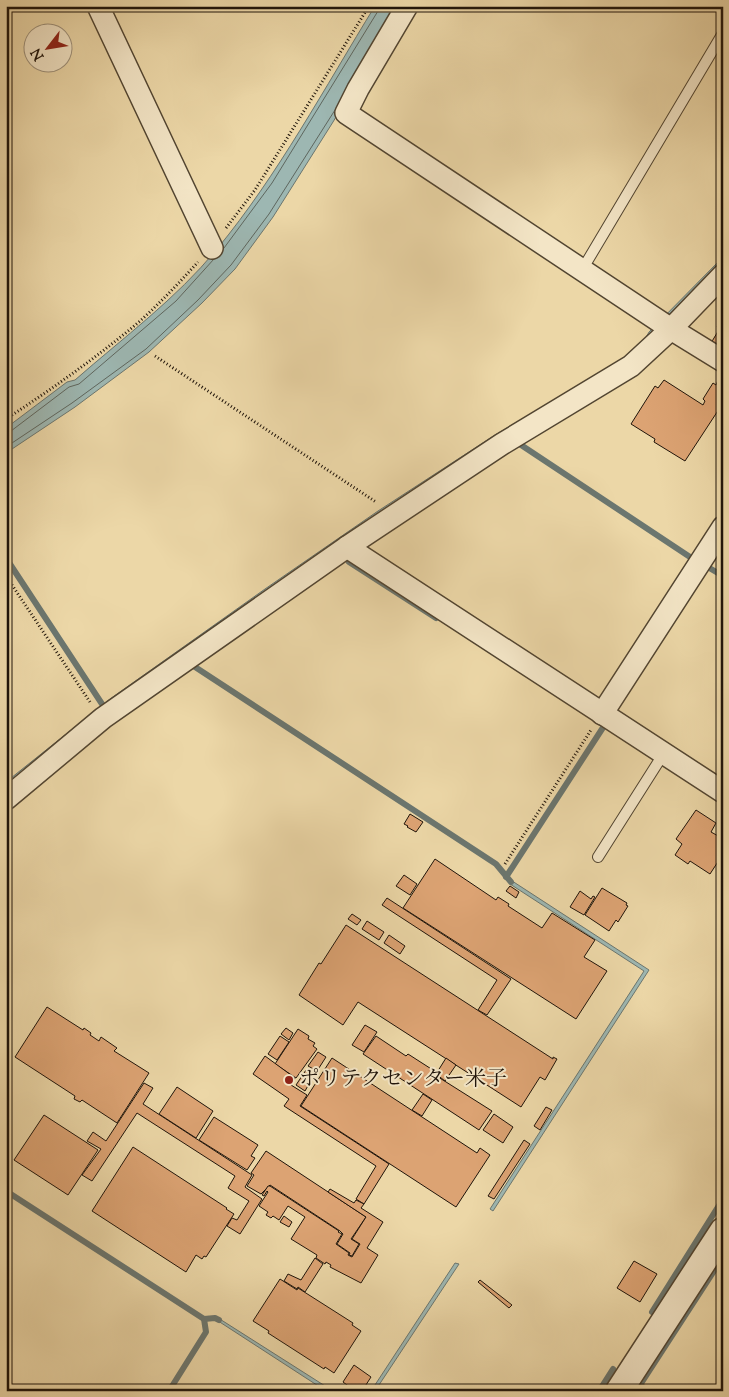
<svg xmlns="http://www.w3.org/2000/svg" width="729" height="1397" font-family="'Sorts Mill Goudy','Noto Serif JP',serif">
	<rect width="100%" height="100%" fill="#ecd7a7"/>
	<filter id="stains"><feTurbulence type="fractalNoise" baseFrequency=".004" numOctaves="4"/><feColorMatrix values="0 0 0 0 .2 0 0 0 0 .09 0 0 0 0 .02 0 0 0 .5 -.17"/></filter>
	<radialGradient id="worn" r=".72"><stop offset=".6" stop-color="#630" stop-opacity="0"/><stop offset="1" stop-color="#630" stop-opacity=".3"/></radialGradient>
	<g fill="#9db7b2" stroke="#6b766f">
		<path d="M375,6H402L333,122L273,217L235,269L202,303L149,352L75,407L6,453V428L67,382L75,380C124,337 176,299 217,249C278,175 325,87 375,6Z"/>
		<path d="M723,257V265L656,332L647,344L6,789V782L110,699L265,589L378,511L495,435L621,361L644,341L649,332Z"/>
		<path d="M506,877L649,970L493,1211L490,1209L644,971L510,884Z"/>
		<path d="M455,1263L459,1264L375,1391H371Z"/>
		<path d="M215,1316L333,1391H326L212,1317Z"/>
	</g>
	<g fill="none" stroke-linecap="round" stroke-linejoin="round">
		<g stroke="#5e665e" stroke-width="1">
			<path d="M224,248L272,183L378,11V6"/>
			<path d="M6,432L11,431L69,387L79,384L176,301L214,259"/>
			<path d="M6,447L72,403L146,349L198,300L231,265L269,214L335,110"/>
		</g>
		<g stroke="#6b766f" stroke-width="6">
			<path d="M515,441L693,559"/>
			<path d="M6,558L104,707"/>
			<path d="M349,562L436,618"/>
			<path d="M706,566L723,576"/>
			<path d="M192,665L496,864L511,882"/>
			<path d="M506,877L604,726"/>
			<path d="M6,1191L204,1319"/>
			<path d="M652,1312L723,1199"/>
			<path d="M640,1385L648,1391"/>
			<path d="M169,1391L206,1332L204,1319L215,1318L219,1320"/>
			<path d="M599,1391L613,1369"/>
			<path d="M636,1391L723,1257"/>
		</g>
	</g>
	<g fill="#dca373" stroke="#1f140a">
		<path d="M723,319V350L711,343L720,328L717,327Z"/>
		<path d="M664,380L703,405L705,401L703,399L713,383L716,385L718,380L723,383V403L685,461L654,442L655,439L631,424L655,386L658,388Z"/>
		<path d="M696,810L716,823L711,832L720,837L723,832V854L710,874L690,861L688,864L675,855L682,844L676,839Z"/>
		<path d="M410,814L423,822L416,832L407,827L408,826L404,824Z"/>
		<path d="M435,859L496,900L498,897L509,904L508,906L542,928L552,913L595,940L584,957L607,971L576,1019L403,908Z"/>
		<path d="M404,875L417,884L410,895L396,886Z"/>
		<path d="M510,886L519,892L516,898L506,891Z"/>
		<path d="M602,888L627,903L626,905L628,906L618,922L616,920L609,931L585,915Z"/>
		<path d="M580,891L591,899L593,896L595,897L584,915L570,907Z"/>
		<path d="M387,898L511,979L487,1015L478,1010L497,980L382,905Z"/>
		<path d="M352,914L361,920L357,925L348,919Z"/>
		<path d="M367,921L384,932L379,940L362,929Z"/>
		<path d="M346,925L553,1059V1057L557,1059L545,1080L540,1077L521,1107L358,1002L343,1025L299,995L319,963L321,964Z"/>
		<path d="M389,935L405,946L400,954L384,943Z"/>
		<path d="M47,1007L83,1030L84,1028L91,1033L90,1035L99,1041L101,1037L117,1048L114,1051L149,1073L117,1123L82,1100L80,1102L74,1099L75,1096L15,1057Z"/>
		<path d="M365,1025L377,1032L364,1052L352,1045Z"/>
		<path d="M286,1028L293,1033L289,1040L281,1034Z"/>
		<path d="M298,1029L309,1036L308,1039L315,1043L313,1046L317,1049L296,1078L275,1064Z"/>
		<path d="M280,1036L289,1042L277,1060L268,1054Z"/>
		<path d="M376,1036L406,1056L408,1054L436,1072L435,1075L492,1111L479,1130L363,1054Z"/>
		<path d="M318,1052L326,1057L317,1071L308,1066Z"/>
		<path d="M265,1056L295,1078L291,1085L307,1095L300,1106L389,1164L364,1204L356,1199L376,1166L284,1106L289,1099L253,1074Z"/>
		<path d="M332,1058L477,1153L480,1148L490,1155L456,1207L301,1106Z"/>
		<path d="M446,1058L456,1065L445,1081L436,1074Z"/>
		<path d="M306,1070L314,1075L305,1091L296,1085Z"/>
		<path d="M144,1083L153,1088L143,1104L252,1175L245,1187L262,1199L240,1234L227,1226L232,1218L237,1220L249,1201L228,1188L235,1176L137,1113L92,1181L82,1175L101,1149L87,1141L93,1132L106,1141Z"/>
		<path d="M177,1087L213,1111L196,1138L159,1114Z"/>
		<path d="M423,1094L432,1100L422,1116L412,1110Z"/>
		<path d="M546,1107L552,1110L540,1130L534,1126Z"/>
		<path d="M494,1114L513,1127L503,1143L483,1130Z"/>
		<path d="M44,1115L98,1150L68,1195L14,1160Z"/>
		<path d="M214,1117L258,1145L251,1156L255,1158L247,1170L199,1140Z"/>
		<path d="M524,1140L530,1144L494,1199L488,1196Z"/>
		<path d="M133,1147L227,1208L226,1209L234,1214L206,1257L204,1256L202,1259L196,1255L186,1272L92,1211Z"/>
		<path d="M266,1151L366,1217L351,1239L359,1244L352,1256L349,1255L350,1253L337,1244L343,1234L340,1231L270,1185L261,1194L247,1186L254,1175L251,1173Z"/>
		<path d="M268,1186H270L339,1231L338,1232L342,1234L336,1244L349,1253L348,1255L352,1257L360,1244L352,1239L366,1217L328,1192L330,1189L354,1203L356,1200L364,1204L361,1208L383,1222L367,1248L378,1255L361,1283L330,1267L331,1265L326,1262L325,1264L316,1258L317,1255L291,1239L305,1217L288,1206L279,1220L273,1216L271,1218L266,1215L268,1212L259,1206L268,1192L267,1191L264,1196L262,1195Z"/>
		<path d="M284,1216L292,1222L289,1227L280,1222Z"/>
		<path d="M315,1258L323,1264L305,1292L298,1287L297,1289L284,1281L288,1274L301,1280Z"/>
		<path d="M634,1261L657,1274L640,1302L617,1288Z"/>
		<path d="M280,1279L297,1290L298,1288L353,1323L352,1325L361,1331L334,1373L325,1367L324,1369L268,1333L269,1331L253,1321Z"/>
		<path d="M480,1280L512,1305L509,1308L478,1282Z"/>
		<path d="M354,1365L371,1377L362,1391H355L343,1382Z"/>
	</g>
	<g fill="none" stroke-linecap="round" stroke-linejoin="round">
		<defs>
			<g id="service">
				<path d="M582,270L723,33"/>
				<path d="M598,857L664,753"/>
			</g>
			<g id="minor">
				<path d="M98,6L212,248"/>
				<path d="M407,6L358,89L346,113L671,329L723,361"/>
				<path d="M347,547L723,792"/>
				<path d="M602,714L723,527"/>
				<path d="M6,799L103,718L347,547L502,444L631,366L671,329L723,275"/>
			</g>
			<path id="tertiary" d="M619,1391L723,1231"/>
		</defs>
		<use href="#service" stroke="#524531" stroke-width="12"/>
		<use href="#minor" stroke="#524531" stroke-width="24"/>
		<use href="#tertiary" stroke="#524531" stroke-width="29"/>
		<g stroke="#1f140a" stroke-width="3" stroke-dasharray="1 2.5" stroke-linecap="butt">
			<path d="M226,228L255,190L369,6"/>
			<path d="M155,356L376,502"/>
			<path d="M6,419C52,389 97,357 139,322C160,303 179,283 198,262"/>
			<path d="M6,576L90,702"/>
			<path d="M505,864L591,730"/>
		</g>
		<use href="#service" stroke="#f3e5c6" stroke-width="10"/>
		<use href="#minor" stroke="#f3e5c6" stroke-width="21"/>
		<use href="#tertiary" stroke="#f3e5c6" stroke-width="26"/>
	</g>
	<circle fill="#8f2418" stroke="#f3e5c6" stroke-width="2" cx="289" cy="1080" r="5"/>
	<g text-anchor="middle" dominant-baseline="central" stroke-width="4" stroke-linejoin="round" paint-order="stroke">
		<g font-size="21" fill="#1f140a" stroke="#f3e5c6" text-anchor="start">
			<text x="299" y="1080">ポリテクセンター米子</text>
		</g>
	</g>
	<rect width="729" height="1397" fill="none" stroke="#ecd7a7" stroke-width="25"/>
	<rect x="8" y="8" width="714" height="1382" fill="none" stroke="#1f140a" stroke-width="2.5"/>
	<rect x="12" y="12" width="704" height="1372" fill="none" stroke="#1f140a"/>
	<g transform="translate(48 48) rotate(239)"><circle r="24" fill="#f3e5c6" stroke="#9e917b"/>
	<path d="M0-4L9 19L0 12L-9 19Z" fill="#8f2418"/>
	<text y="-8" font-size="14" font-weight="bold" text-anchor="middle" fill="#1f140a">N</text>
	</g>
	<rect width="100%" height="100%" filter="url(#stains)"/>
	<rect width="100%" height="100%" fill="url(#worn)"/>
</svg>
